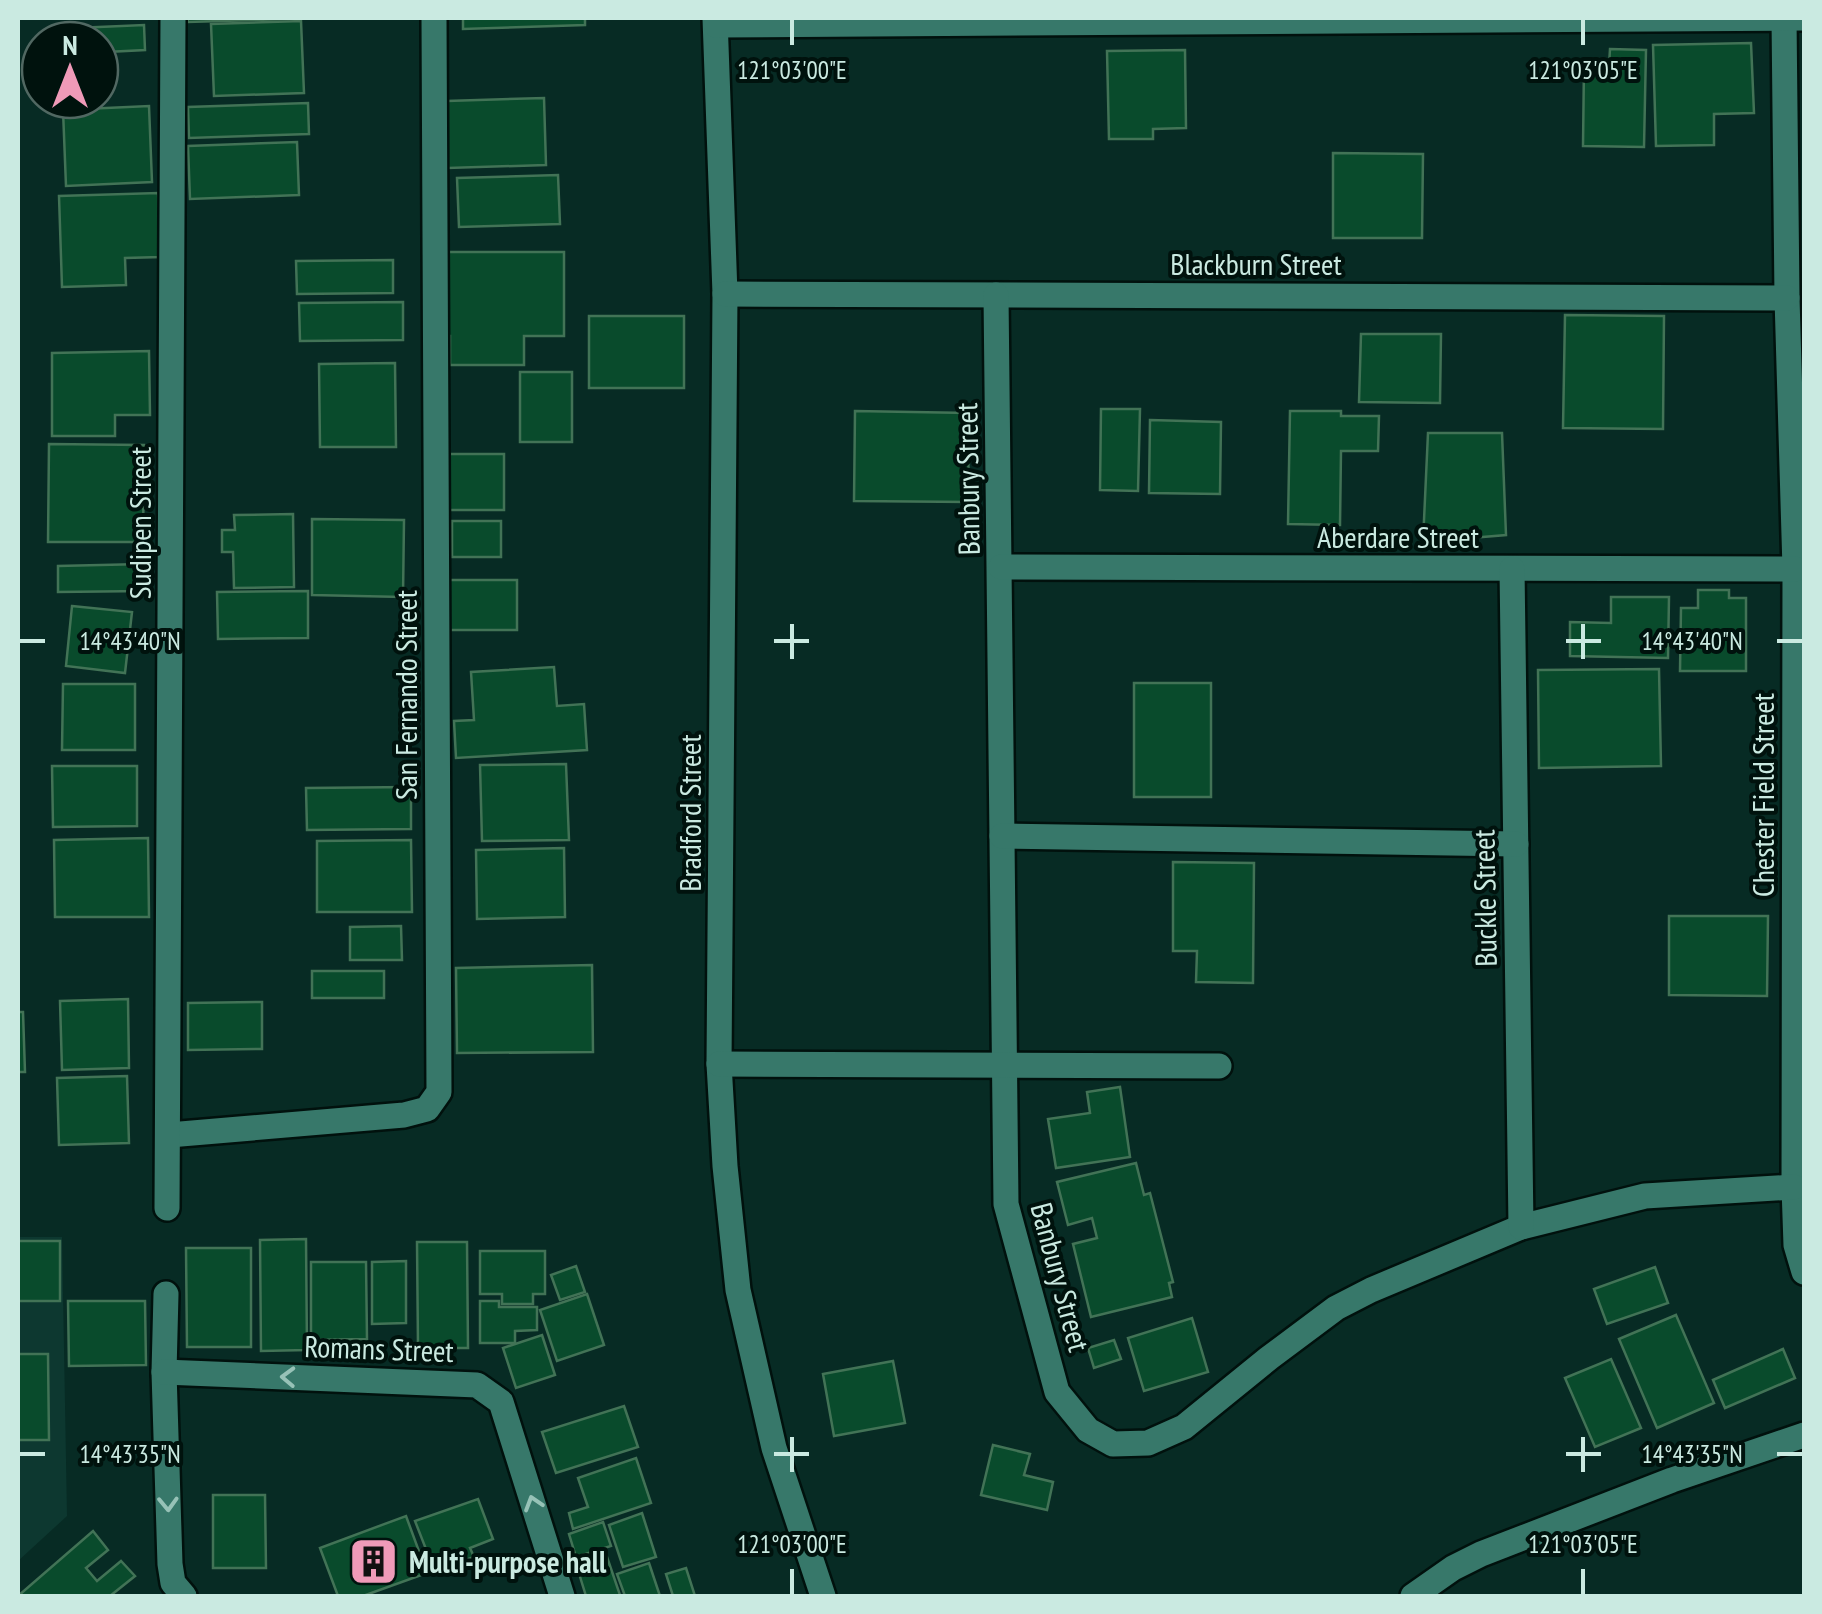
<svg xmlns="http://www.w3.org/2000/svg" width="1822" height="1614" font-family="'PT Sans Narrow',sans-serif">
	<rect width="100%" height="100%" fill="#072b24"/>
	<path fill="#0d3830" d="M18,1237H62L67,1516L18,1561Z"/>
	<g fill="#094b2c" stroke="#427356" stroke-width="2.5">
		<path d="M187,18H288V19L188,22Z"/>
		<path d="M463,18H585V25L463,29Z"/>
		<path d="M301,21L304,93L214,96L211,24Z"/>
		<path d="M144,25L145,50L107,52L109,92H100V40H62V32L76,31V28Z"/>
		<path d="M1751,43L1754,113L1714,114V145L1656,146L1653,45Z"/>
		<path d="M1610,49L1646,50L1644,147L1583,146L1584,65H1609Z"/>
		<path d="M1185,50L1186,128L1153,129V139H1109L1107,51Z"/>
		<path d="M544,98L546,165L448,168L447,101Z"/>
		<path d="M308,103L309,134L189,138L188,107Z"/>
		<path d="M149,106L152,182L66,186L63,110Z"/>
		<path d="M297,142L299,195L190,199L188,146Z"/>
		<path d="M1333,153L1423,154L1422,238H1333Z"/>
		<path d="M558,175L560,224L459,227L457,178Z"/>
		<path d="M158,193L161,257L125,258L126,285L62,287L59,196Z"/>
		<path d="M445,252H564V336H524V365H450V336H445Z"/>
		<path d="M393,260V293L297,294L296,261Z"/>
		<path d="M403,302V340L300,341L299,303Z"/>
		<path d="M1565,315L1664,316L1663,429L1563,428Z"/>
		<rect x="589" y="316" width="95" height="72"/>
		<path d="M1361,334H1441L1440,403L1359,402Z"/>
		<path d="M149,351L150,415H115V436H52V353Z"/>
		<path d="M395,363L396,447H320L319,364Z"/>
		<rect x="520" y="372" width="52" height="70"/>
		<path d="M1101,409H1140L1138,491L1100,490Z"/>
		<path d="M855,411L969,413L968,502L854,501Z"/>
		<path d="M1290,411H1341V416H1379L1378,451H1341L1340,525L1288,524Z"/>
		<path d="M1150,420L1221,422L1220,494L1149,493Z"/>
		<path d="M1428,433H1502L1506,535L1423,542Z"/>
		<path d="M49,444L144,445L143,542H48Z"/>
		<rect x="447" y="454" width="57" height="56"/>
		<path d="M293,514L294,587L234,588L233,552H222V530H235L234,515Z"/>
		<path d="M312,519L404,520L403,597L312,595Z"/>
		<rect x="452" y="521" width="49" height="36"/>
		<path d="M143,564L144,591L58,592V566Z"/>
		<rect x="447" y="580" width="70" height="50"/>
		<path d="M1698,590H1729V598H1746V671H1680L1681,608H1698Z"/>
		<path d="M308,591V638L218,639L217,592Z"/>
		<path d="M1611,597H1669L1668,658L1570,656V622L1611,623Z"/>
		<path d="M72,606L132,612L125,673L66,666Z"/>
		<path d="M554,667L557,706L584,704L587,750L456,758L454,721L474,720L471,672Z"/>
		<path d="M1659,669L1661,766L1539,768L1538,670Z"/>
		<rect x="1134" y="683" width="77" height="114"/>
		<path d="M63,684H135V750H62Z"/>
		<path d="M566,764L569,840L482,841L480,765Z"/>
		<path d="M52,766H137V826L53,827Z"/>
		<path d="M411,787V829L307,830L306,788Z"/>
		<path d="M148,838L149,917H55L54,840Z"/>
		<path d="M411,840L412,912H317V841Z"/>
		<path d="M564,848L565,917L477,919L476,850Z"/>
		<path d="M1173,862L1254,863L1253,983L1196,982L1197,951H1173Z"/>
		<path d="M1669,916H1768L1767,996L1669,995Z"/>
		<path d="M401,926L402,960H350V927Z"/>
		<path d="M592,965L593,1052L457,1053L456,968Z"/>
		<rect x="312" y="971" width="72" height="27"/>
		<path d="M128,999L129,1068L62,1070L60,1001Z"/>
		<path d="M262,1002V1049L188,1050V1003Z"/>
		<path d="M18,1012H23L25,1072H18Z"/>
		<path d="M127,1076L129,1143L59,1145L57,1078Z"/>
		<path d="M1120,1087L1130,1157L1056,1168L1048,1119L1090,1113L1087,1092Z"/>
		<path d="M1136,1163L1144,1195L1150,1193L1173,1282L1169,1283L1172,1297L1091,1317L1073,1244L1097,1238L1092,1218L1068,1225L1057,1182Z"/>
		<path d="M306,1239L307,1350L261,1351L260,1240Z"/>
		<rect x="18" y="1241" width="42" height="60"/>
		<path d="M417,1242H467L468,1348H418Z"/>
		<path d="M186,1248H251V1347H187Z"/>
		<path d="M480,1251H545V1294H533V1304H502V1294H480Z"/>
		<path d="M406,1261V1323L372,1324V1262Z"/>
		<path d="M311,1262H366L367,1339L311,1340Z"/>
		<path d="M576,1266L585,1292L560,1300L551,1275Z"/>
		<path d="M1655,1267L1668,1303L1607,1324L1594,1289Z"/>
		<path d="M587,1294L604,1345L557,1361L540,1310Z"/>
		<path d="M68,1301H145L146,1365L69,1366Z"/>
		<path d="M480,1301H499V1307H537V1330L515,1331V1343H480Z"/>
		<path d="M1676,1315L1714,1403L1657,1428L1619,1339Z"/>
		<path d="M1192,1318L1208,1372L1144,1391L1128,1338Z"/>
		<path d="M542,1335L555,1375L516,1388L503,1348Z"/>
		<path d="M1114,1340L1121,1359L1094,1368L1088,1348Z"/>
		<path d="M1783,1349L1795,1378L1725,1408L1713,1380Z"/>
		<path d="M18,1354H48L49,1440H18Z"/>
		<path d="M1611,1359L1641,1428L1595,1447L1565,1378Z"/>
		<path d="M893,1361L905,1423L834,1436L823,1374Z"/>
		<path d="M624,1406L638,1447L556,1473L542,1432Z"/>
		<path d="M993,1445L1030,1454L1024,1475L1053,1482L1047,1510L981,1495Z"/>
		<path d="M636,1458L651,1503L573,1529L569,1513L588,1507L578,1478Z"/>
		<path d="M213,1495H265L266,1568H213Z"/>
		<path d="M478,1499L493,1539L470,1548L474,1557L454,1564L451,1555L431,1562L415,1521Z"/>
		<path d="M642,1513L656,1557L623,1567L609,1525Z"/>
		<path d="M406,1516L427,1573L363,1596H338L320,1548Z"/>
		<path d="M603,1522L611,1546L576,1557L569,1534Z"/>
		<path d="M93,1531L108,1550L86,1568L97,1581L121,1561L135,1576L110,1596H18Z"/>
		<path d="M607,1557L620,1595L586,1596L577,1567Z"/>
		<path d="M649,1563L660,1596H625L617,1574Z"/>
		<path d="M686,1568L695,1596H673L666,1574Z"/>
	</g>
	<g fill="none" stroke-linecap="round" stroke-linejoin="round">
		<defs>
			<g id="minor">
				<path d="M715,18L725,294L719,1064L725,1166L738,1290L774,1448L823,1596"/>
				<path d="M1784,18L1787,298L1795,569L1794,1187L1796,1245L1804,1272"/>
				<path d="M716,25L1804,18"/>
				<path d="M725,294L1787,298"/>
				<path d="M996,295L1006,1204L1057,1392L1088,1430L1113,1444L1148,1443L1184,1427L1269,1358L1336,1308L1371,1290L1521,1227L1645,1196L1794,1187"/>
				<path d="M1001,567L1795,569"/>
				<path d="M1512,569L1521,1227"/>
				<path d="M1002,836L1516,844"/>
				<path d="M719,1064L1219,1066"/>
				<path d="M169,1135L404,1115L427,1109L439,1092L434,18"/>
				<path d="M167,1208L173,18"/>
				<path d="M166,1294L164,1372L170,1564L173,1583L184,1596"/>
				<path d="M164,1372L477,1385L501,1402L562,1596"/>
				<path d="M1413,1596L1453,1568L1481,1554L1672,1480L1804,1435"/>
			</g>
		</defs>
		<use href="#minor" stroke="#01110d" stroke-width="30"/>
		<use href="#minor" stroke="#37786a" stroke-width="25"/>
	</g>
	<defs><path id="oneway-chevron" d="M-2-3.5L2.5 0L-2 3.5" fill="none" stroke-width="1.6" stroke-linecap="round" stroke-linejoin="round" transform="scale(2.5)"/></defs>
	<g stroke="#97c2b7">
		<use href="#oneway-chevron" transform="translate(288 1377) rotate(-178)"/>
		<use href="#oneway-chevron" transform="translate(533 1503) rotate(-107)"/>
		<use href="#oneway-chevron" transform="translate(168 1504) rotate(88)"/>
	</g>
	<path fill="none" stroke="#caeae1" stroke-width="4" d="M792,20V45M1583,20V45M792,624V659M1583,624V659M20,641H45M774,641H809M1566,641H1601M1777,641H1802M792,1437V1472M1583,1437V1472M20,1454H45M774,1454H809M1566,1454H1601M1777,1454H1802M792,1569V1594M1583,1569V1594"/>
	<defs>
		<symbol id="building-square" viewBox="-11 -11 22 22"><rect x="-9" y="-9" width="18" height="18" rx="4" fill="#ef9ab8" stroke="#00120d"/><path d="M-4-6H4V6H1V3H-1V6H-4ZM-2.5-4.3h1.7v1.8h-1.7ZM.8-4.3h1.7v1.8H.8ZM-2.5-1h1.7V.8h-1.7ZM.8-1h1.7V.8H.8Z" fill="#111"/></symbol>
	</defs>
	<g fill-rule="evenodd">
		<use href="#building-square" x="346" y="1534" width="55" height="55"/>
	</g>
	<g text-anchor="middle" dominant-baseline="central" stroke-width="8" stroke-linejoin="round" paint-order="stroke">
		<g font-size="30" fill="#caeae1" stroke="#00120d">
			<text x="1256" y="263">Blackburn Street</text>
			<text transform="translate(967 479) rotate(-91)">Banbury Street</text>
			<text transform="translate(139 523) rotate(-90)">Sudipen Street</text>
			<text x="1398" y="536">Aberdare Street</text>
			<text transform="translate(405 695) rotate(-90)">San Fernando Street</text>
			<text transform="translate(1762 795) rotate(-90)">Chester Field Street</text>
			<text transform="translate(689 813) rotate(-90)">Bradford Street</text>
			<text transform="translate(1484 898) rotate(-91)">Buckle Street</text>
			<text transform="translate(1061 1277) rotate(75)">Banbury Street</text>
			<text transform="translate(379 1348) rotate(2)">Romans Street</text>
		</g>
		<g font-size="30" font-weight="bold" fill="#caeae1" stroke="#00120d" text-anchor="start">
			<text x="409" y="1561">Multi-purpose hall</text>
		</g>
	</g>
	<g font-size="25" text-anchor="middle" fill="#caeae1" stroke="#00120d" stroke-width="8" stroke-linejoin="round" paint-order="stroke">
		<text x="792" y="79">121°03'00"E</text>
		<text x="1583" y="79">121°03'05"E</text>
		<text x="130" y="650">14°43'40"N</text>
		<text x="1692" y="650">14°43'40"N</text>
		<text x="130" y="1463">14°43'35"N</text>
		<text x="1692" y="1463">14°43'35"N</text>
		<text x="792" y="1553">121°03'00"E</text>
		<text x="1583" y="1553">121°03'05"E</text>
	</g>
	<rect width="1822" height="1614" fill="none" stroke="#caeae1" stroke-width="40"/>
	<g transform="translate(70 70)"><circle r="48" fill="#00120d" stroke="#516862" stroke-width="2.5"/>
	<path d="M0-8L18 38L0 25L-18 38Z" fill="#ef9ab8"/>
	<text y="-15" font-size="28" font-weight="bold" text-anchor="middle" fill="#caeae1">N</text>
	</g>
</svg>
